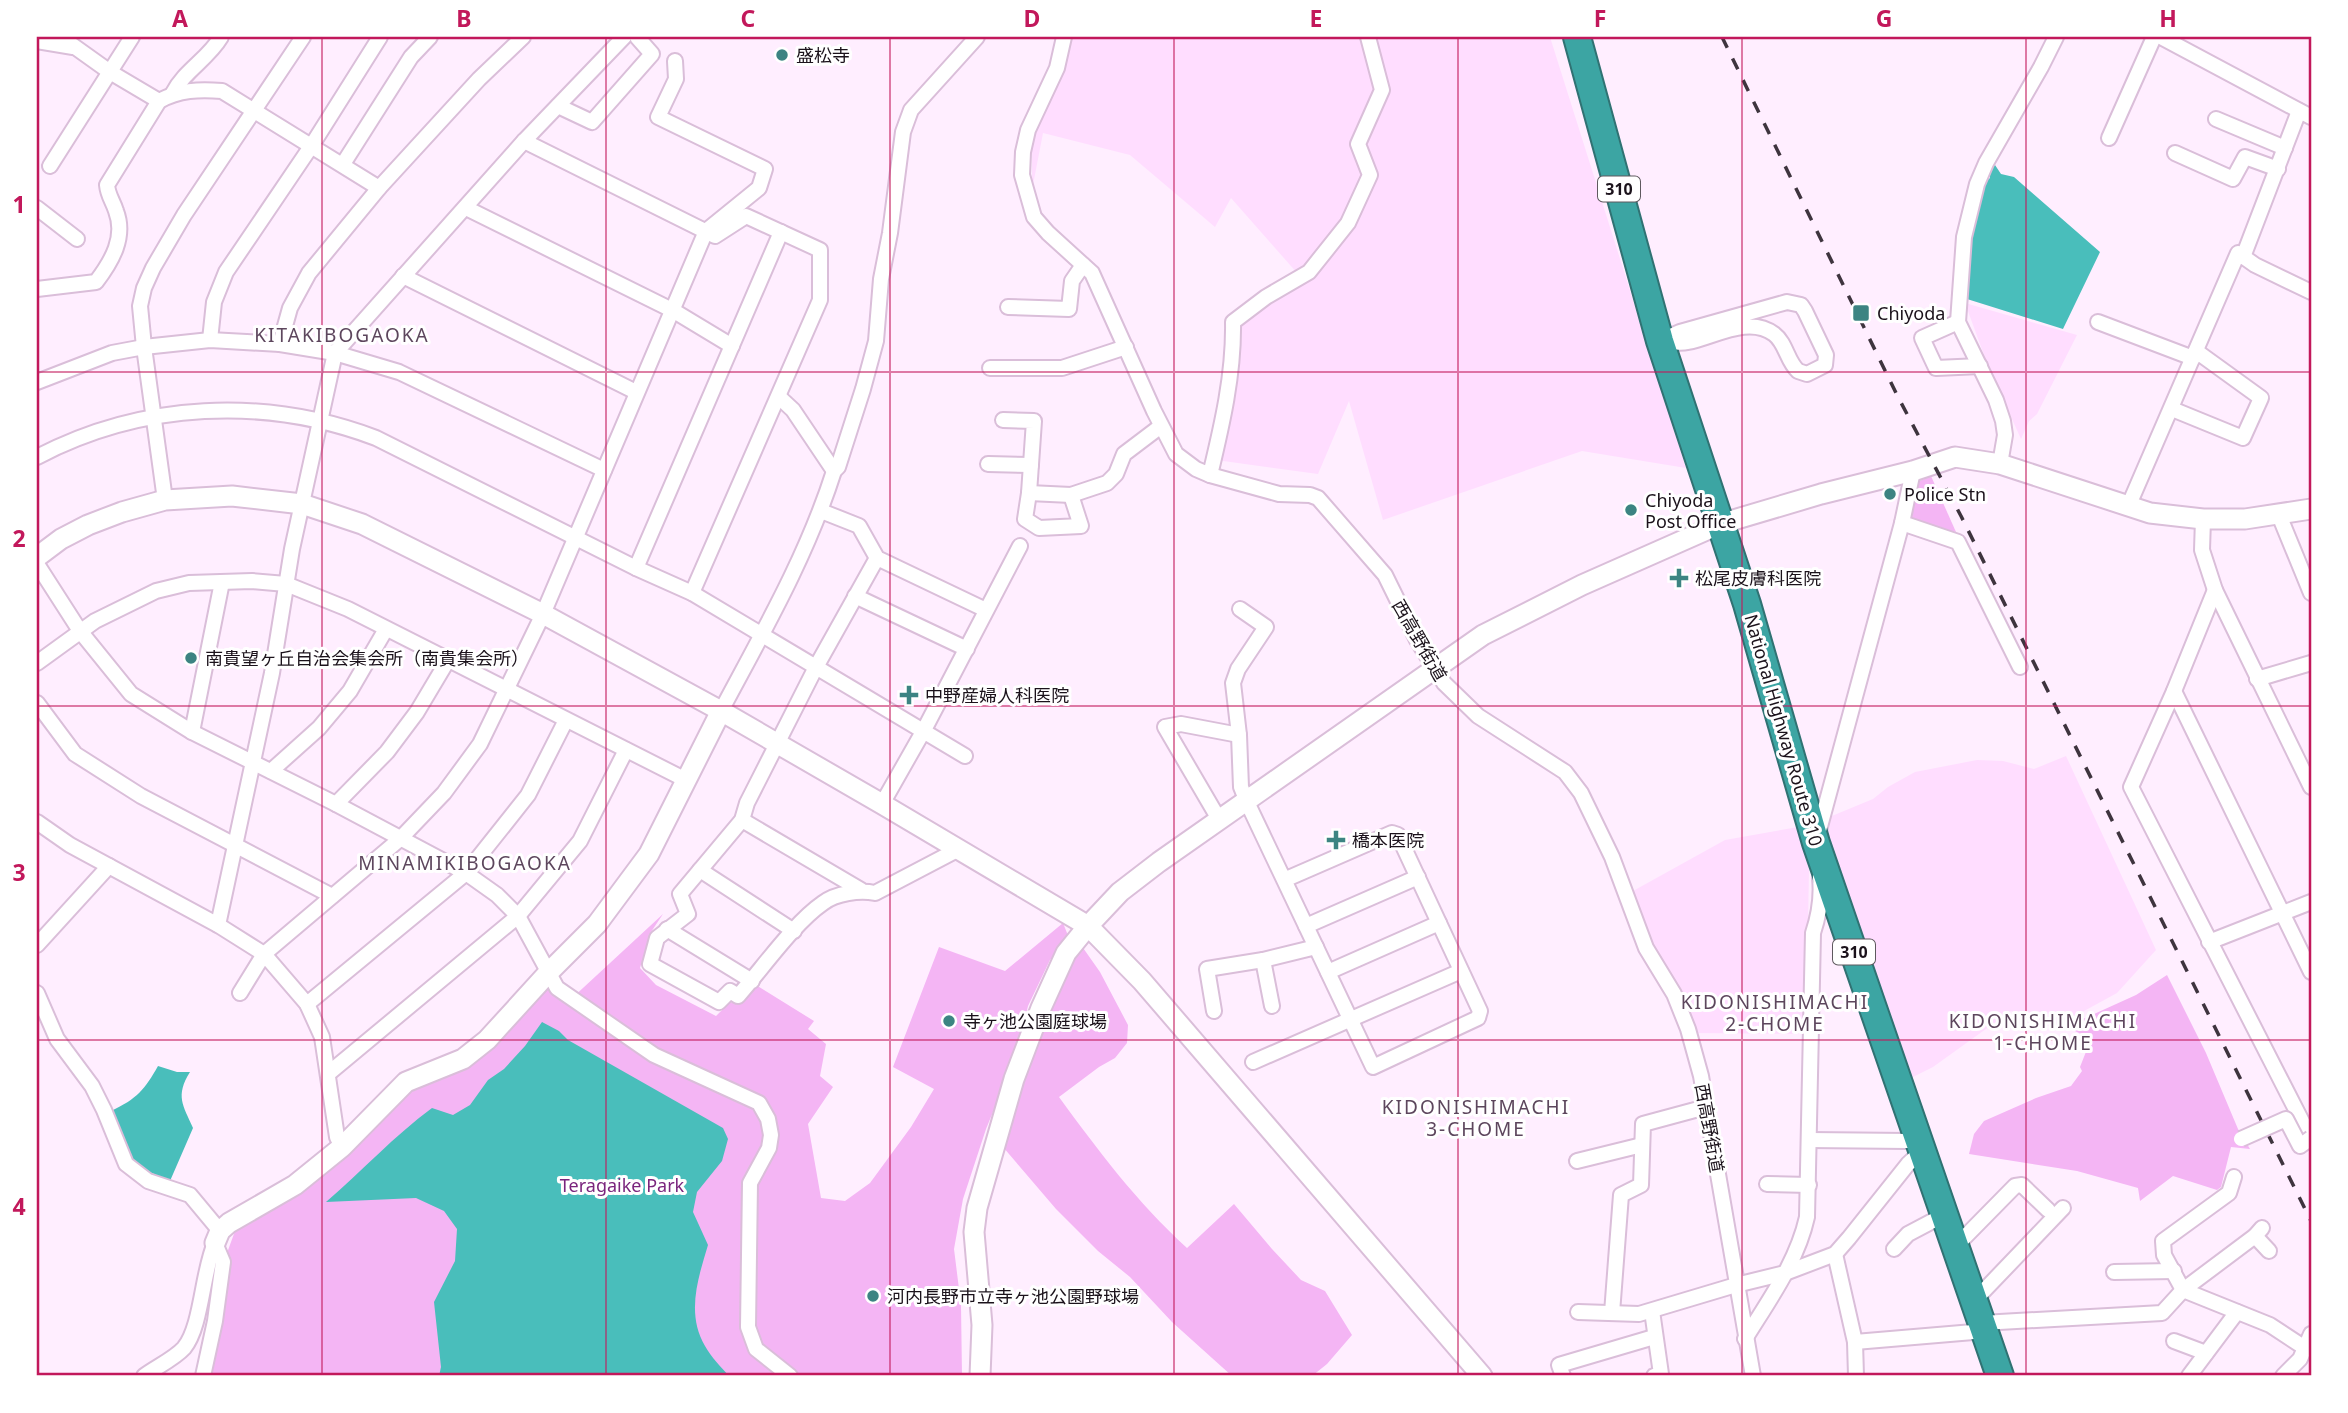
<svg xmlns="http://www.w3.org/2000/svg" width="2348" height="1413" font-family="'Noto Sans','Noto Sans JP',sans-serif">
	<rect width="100%" height="100%" fill="#fef"/>
	<g fill="#fdf">
		<path d="M1069,37H1361L1377,91L1352,147L1364,173L1342,229L1298,274L1231,198L1215,227L1130,155L1043,133L1032,190V132Z"/>
		<path d="M1372,37H1550L1686,468L1582,451L1383,520L1349,401L1318,474L1216,460L1239,323L1312,274L1372,173L1362,142L1386,90Z"/>
		<path d="M1965,303L2077,335L2037,414L2029,421L2021,439L1988,366Z"/>
		<path d="M2066,756L2156,950L2117,993L2053,1028L2011,1011L1933,1067L1909,1079L1827,839V818L1873,799L1888,787L1915,772L1977,760L2003,761L2034,769Z"/>
		<path d="M1798,827L1809,870L1806,1034L1693,1033L1651,944L1634,901L1633,891L1725,840Z"/>
	</g>
	<g fill="#f4b5f4">
		<path d="M1931,476L1956,532L1935,529L1908,520L1915,483Z"/>
		<path d="M663,914L651,932L640,968L656,985L716,1016L730,1002L740,1004L756,985L814,1021L808,1029L826,1044L820,1076L833,1087L808,1124L821,1198L845,1201L870,1183L911,1127L934,1089L893,1067L939,947L1005,971L1063,923L1069,938L1050,960L1028,1006L1016,1056L986,1129L963,1199L954,1249L961,1305L962,1376H207L227,1253L235,1231L265,1207L292,1198L396,1104L545,983L570,1000Z"/>
		<path d="M1081,945L1100,972L1128,1025L1127,1043L1115,1058L1099,1067L1059,1097C1100,1153 1136,1201 1187,1248L1234,1204L1272,1249L1301,1280L1325,1291L1352,1335L1327,1364L1312,1376H1232L1172,1322L1130,1277L1098,1251L1056,1209L1003,1147L1012,1121L1022,1078L1066,965Z"/>
		<path d="M2167,975L2206,1053L2238,1129L2250,1149L2231,1147L2221,1187L2217,1190L2173,1176L2140,1201L2138,1188L2077,1171L1969,1154L1974,1134L1984,1121L2036,1098L2071,1086L2082,1071L2080,1067L2091,1039L2071,1029L2072,1024L2136,995Z"/>
	</g>
	<g fill="#49bebb">
		<path d="M1995,165L2001,174L2014,177L2100,252L2063,329L1967,299L1970,237L1985,182L1990,178L1989,168Z"/>
		<path d="M542,1022L559,1031L568,1040L723,1128L728,1139L722,1161L697,1192L693,1212L708,1245C698,1278 686,1314 705,1346C711,1357 721,1367 729,1376H439L441,1367L434,1302L455,1261L457,1229L444,1211L416,1198L326,1202C362,1171 394,1136 432,1108L453,1115L470,1105L488,1080L504,1069L525,1046Z"/>
		<path d="M158,1066L177,1072H190C175,1096 183,1105 193,1128L170,1181L138,1167L127,1153L111,1111C137,1099 145,1089 158,1066Z"/>
	</g>
	<g fill="none" stroke-linecap="round" stroke-linejoin="round">
		<defs>
			<g id="street">
				<path d="M61,37L110,72L159,101"/>
				<path d="M1064,37L1057,68L1028,130L1023,152L1022,175L1034,217L1048,233L1092,273L1154,411L1176,454L1196,469L1210,475L1279,494L1310,495L1318,498L1385,575L1417,640L1444,683L1478,716L1565,772L1581,793L1612,857L1646,948L1674,994L1688,1029L1701,1076L1753,1376"/>
				<path d="M2161,37L2311,117"/>
				<path d="M37,41L73,47"/>
				<path d="M173,93C184,71 208,59 221,37"/>
				<path d="M558,106L592,122L652,54L637,37"/>
				<path d="M2216,119L2285,148"/>
				<path d="M2109,138L2154,37"/>
				<path d="M524,141L715,236L746,216L820,250V300L692,593"/>
				<path d="M2175,153L2233,179L2245,157L2278,169"/>
				<path d="M343,164L411,57L430,37"/>
				<path d="M50,166L132,37"/>
				<path d="M37,208L77,239"/>
				<path d="M466,208L674,311L732,346"/>
				<path d="M2243,257L2299,111"/>
				<path d="M403,276L636,392"/>
				<path d="M37,289L96,282C112,261 126,237 116,211C113,201 108,196 107,185L159,101C179,90 199,89 222,91L379,188"/>
				<path d="M1787,302L1801,305L1805,311L1826,355L1825,365L1807,374L1798,371C1787,361 1786,343 1774,334C1749,315 1714,337 1688,342C1679,344 1669,342 1660,341L1680,332Z"/>
				<path d="M1008,307L1069,309L1072,281L1083,265"/>
				<path d="M1958,322L1922,338L1936,368L1980,366"/>
				<path d="M2098,322L2193,358"/>
				<path d="M210,340L214,302L226,272L312,145L380,37"/>
				<path d="M280,344L290,308L309,273L379,188L479,79L523,37"/>
				<path d="M990,368H1062L1126,347"/>
				<path d="M37,382L112,353L144,347L210,340L280,344L335,353L399,372L604,470"/>
				<path d="M779,397L793,410L834,471"/>
				<path d="M2172,409L2243,438L2261,398L2196,351"/>
				<path d="M1003,420L1034,421L1029,493L1025,519L1039,528L1081,526L1071,495"/>
				<path d="M37,457C142,402 265,396 376,438L636,568L692,593L965,756"/>
				<path d="M988,464L1031,465"/>
				<path d="M2000,464L2005,435L2003,421L1996,400L1958,322L1964,237L1977,184L1986,163L2041,67L2056,37"/>
				<path d="M1210,475C1222,425 1234,374 1233,322L1266,297L1309,272L1348,223L1370,175L1358,144L1382,90L1368,37"/>
				<path d="M1029,493L1071,495L1107,483L1116,474L1124,454L1161,426"/>
				<path d="M165,500L144,347L140,306L144,288L153,268L184,215L303,37"/>
				<path d="M2128,507L2238,253L2255,265L2311,292"/>
				<path d="M821,511L859,526L877,558L986,610"/>
				<path d="M2279,515L2311,593"/>
				<path d="M2203,519L2202,550L2215,590L2311,787"/>
				<path d="M1902,523L1958,542L2020,667"/>
				<path d="M877,558L816,667L747,803L742,820L680,894L688,914L657,938L650,964L719,1002L730,991L738,996C762,969 794,923 823,903C836,893 860,890 875,893L957,850"/>
				<path d="M37,564L80,631L131,694L192,732L336,804L466,873L497,895L518,916L557,988L654,1055L759,1103L768,1119L771,1135L769,1148L750,1183L748,1327L756,1349L790,1376"/>
				<path d="M636,568L781,232"/>
				<path d="M2215,590L2174,691L2131,787L2311,1139"/>
				<path d="M855,596L967,649"/>
				<path d="M1240,609L1266,627L1238,669L1233,683L1239,735L1241,787L1247,802L1373,1067L1478,1018L1480,1011L1398,835L1392,833L1284,880"/>
				<path d="M37,663L95,621L156,591L189,583L252,581L286,584L348,609L686,780"/>
				<path d="M2257,679L2311,663"/>
				<path d="M2174,691L2311,972"/>
				<path d="M37,703L75,754L141,796L332,896"/>
				<path d="M721,711C763,632 807,556 834,471L838,467L863,389L876,341L881,279L890,233L903,132L911,110L977,37"/>
				<path d="M192,732L222,582"/>
				<path d="M271,771L319,728L350,691L386,629"/>
				<path d="M336,804L387,752L417,712L448,660"/>
				<path d="M882,804L924,730L1020,546"/>
				<path d="M742,820L861,890"/>
				<path d="M1220,821L1165,727L1181,724L1239,735"/>
				<path d="M37,822L70,845L218,925L264,954L307,1004L322,1037L337,1137L342,1147"/>
				<path d="M1818,834L1902,523L1913,471"/>
				<path d="M700,870L794,931"/>
				<path d="M218,925L272,673L292,549L335,353L524,141L624,37"/>
				<path d="M1306,926L1418,877"/>
				<path d="M667,929L752,981"/>
				<path d="M2209,942L2311,902"/>
				<path d="M37,945L109,866"/>
				<path d="M1263,960L1272,1006"/>
				<path d="M1328,972L1439,923"/>
				<path d="M37,993L57,1039L92,1086L104,1110L126,1164L148,1181L190,1195L220,1231"/>
				<path d="M240,993L264,954L400,839L444,793L480,744L543,614L706,231L759,188L765,169L658,117L676,79L675,61"/>
				<path d="M307,1004L466,873L528,795L566,720"/>
				<path d="M1214,1011L1207,969L1263,960L1316,947"/>
				<path d="M1253,1062L1461,971"/>
				<path d="M329,1073L518,916L580,841L626,750"/>
				<path d="M1809,1140L1908,1141L1917,1138"/>
				<path d="M1577,1161L1642,1145"/>
				<path d="M2234,1177L2229,1193L2163,1241L2164,1255L2183,1290L2270,1325L2305,1348"/>
				<path d="M1767,1184L1809,1185"/>
				<path d="M2255,1236L2269,1251"/>
				<path d="M1955,1247L2015,1186L2022,1185L2048,1210"/>
				<path d="M1894,1249L1908,1234L1944,1215"/>
				<path d="M1835,1254L1855,1342L1856,1376"/>
				<path d="M2114,1272L2174,1271"/>
				<path d="M1974,1301L2063,1208"/>
				<path d="M1652,1311L1661,1374L1654,1376"/>
				<path d="M1578,1312L1639,1314L1736,1285L1785,1273L1835,1254L1849,1238L1908,1164L1922,1151"/>
				<path d="M1612,1313L1621,1195L1641,1185L1643,1124L1706,1107"/>
				<path d="M1982,1323L2162,1313L2183,1290L2255,1236L2262,1228"/>
				<path d="M1745,1339C1769,1300 1797,1262 1807,1217L1813,933C1819,915 1822,897 1820,878"/>
				<path d="M2174,1341L2206,1353"/>
				<path d="M1855,1342L1985,1331"/>
				<path d="M144,1376C156,1367 174,1359 184,1348C202,1326 202,1272 215,1243"/>
				<path d="M203,1376L215,1321L223,1262L215,1243"/>
				<path d="M1563,1376L1559,1365L1654,1337"/>
				<path d="M2189,1376L2237,1312"/>
				<path d="M2283,1376L2300,1359L2311,1334"/>
			</g>
			<g id="secondary">
				<path d="M37,557L61,539L88,525L122,512L165,500L232,496L302,504L362,524L543,614L721,711L882,804L1088,926L1142,981L1482,1376"/>
				<path d="M215,1243L220,1231L229,1223L295,1185L342,1147L406,1082L463,1059L487,1040L548,973L597,924L649,854L721,711"/>
				<path d="M980,1376L982,1325L974,1232L977,1208L1014,1079L1041,1008L1066,953L1088,926L1120,892L1159,862L1483,635L1582,585L1720,524L1821,494L1913,471L1955,457L2000,464L2150,513L2203,519H2245L2311,509"/>
			</g>
			<path id="highway" d="M1577,37L1660,341L1747,604L1816,843L2000,1376"/>
		</defs>
		<use href="#street" stroke="#dabed9" stroke-width="18"/>
		<use href="#secondary" stroke="#dabed9" stroke-width="23"/>
		<use href="#highway" stroke="#307273" stroke-width="30"/>
		<use href="#street" stroke="#fff" stroke-width="14"/>
		<use href="#secondary" stroke="#fff" stroke-width="19"/>
		<use href="#highway" stroke="#3ca5a3" stroke-width="26"/>
		<path stroke="#3e343e" stroke-width="3.5" stroke-dasharray="12 12" stroke-linecap="butt" d="M1722,37L1898,397L1961,516L2311,1221"/>
		<defs>
			<path id="street-bridge" d="M2241,1139L2286,1119L2300,1146L2311,1138"/>
		</defs>
		<use href="#street-bridge" stroke="#dabed9" stroke-width="18" stroke-linecap="butt"/>
		<use href="#street-bridge" stroke="#fff" stroke-width="14"/>
	</g>
	<path fill="none" stroke="#c2185b" stroke-width="2" stroke-opacity="0.55" d="M322,37V1376M606,37V1376M890,37V1376M1174,37V1376M1458,37V1376M1742,37V1376M2026,37V1376M37,372H2311M37,706H2311M37,1040H2311"/>
	<g fill="#3c8482" stroke="#fff" stroke-width="2.5">
		<circle cx="782" cy="55" r="7"/>
		<rect x="1852" y="304" width="18" height="18" rx="3.5"/>
		<circle cx="1890" cy="494" r="7"/>
		<circle cx="1631" cy="510" r="7"/>
		<path d="M1675.5 567.5h7v7h7v7h-7v7h-7v-7h-7v-7h7z"/>
		<circle cx="191" cy="658" r="7"/>
		<path d="M905.5 684.5h7v7h7v7h-7v7h-7v-7h-7v-7h7z"/>
		<path d="M1332.5 829.5h7v7h7v7h-7v7h-7v-7h-7v-7h7z"/>
		<circle cx="949" cy="1021" r="7"/>
		<circle cx="873" cy="1296" r="7"/>
	</g>
	<g text-anchor="middle" dominant-baseline="central" stroke-width="6" stroke-linejoin="round" paint-order="stroke">
		<g fill="#fff" stroke="#5f595f" stroke-width="2">
			<rect x="1598" y="176.5" width="42" height="25" rx="5"/>
			<rect x="1833" y="939.5" width="42" height="25" rx="5"/>
		</g>
		<g font-size="16" font-weight="bold" fill="#1b121b">
			<text x="1619" y="189">310</text>
			<text x="1854" y="952">310</text>
		</g>
		<g font-size="18" fill="#1b121b" stroke="#fff" text-anchor="start">
			<text x="796" y="55">盛松寺</text>
			<text x="1877" y="313">Chiyoda</text>
			<text x="1904" y="494">Police Stn</text>
			<text x="1645" y="500">Chiyoda<tspan x="1645" dy="21">Post Office</tspan></text>
			<text x="1695" y="578">松尾皮膚科医院</text>
			<text x="205" y="658">南貴望ヶ丘自治会集会所（南貴集会所）</text>
			<text x="925" y="695">中野産婦人科医院</text>
			<text x="1352" y="840">橋本医院</text>
			<text x="963" y="1021">寺ヶ池公園庭球場</text>
			<text x="887" y="1296">河内長野市立寺ヶ池公園野球場</text>
		</g>
		<g font-size="18" fill="#1b121b" stroke="#fff">
			<text transform="translate(1420 640) rotate(60)">西高野街道</text>
			<text transform="translate(1784 730) rotate(74)">National Highway Route 310</text>
			<text transform="translate(1710 1128) rotate(80)">西高野街道</text>
		</g>
		<g font-size="18" fill="#7a257d" stroke="#fff">
			<text x="622" y="1185">Teragaike Park</text>
		</g>
		<g font-size="19" letter-spacing="2" fill="#5d465d" stroke="#fff">
			<text x="342" y="335">KITAKIBOGAOKA</text>
			<text x="465" y="863">MINAMIKIBOGAOKA</text>
			<text x="1775" y="1002">KIDONISHIMACHI<tspan x="1775" dy="22">2-CHOME</tspan></text>
			<text x="2043" y="1021">KIDONISHIMACHI<tspan x="2043" dy="22">1-CHOME</tspan></text>
			<text x="1476" y="1107">KIDONISHIMACHI<tspan x="1476" dy="22">3-CHOME</tspan></text>
		</g>
	</g>
	<rect width="2348" height="1413" fill="none" stroke="#ffffff" stroke-width="77"/>
	<rect x="38" y="38" width="2272" height="1336" fill="none" stroke="#c2185b" stroke-width="2.5"/>
	<g font-size="23" text-anchor="middle" font-weight="bold" fill="#c2185b">
		<text x="180" y="27">A</text>
		<text x="464" y="27">B</text>
		<text x="748" y="27">C</text>
		<text x="1032" y="27">D</text>
		<text x="1316" y="27">E</text>
		<text x="1600" y="27">F</text>
		<text x="1884" y="27">G</text>
		<text x="2168" y="27">H</text>
		<text x="19" y="213">1</text>
		<text x="19" y="547">2</text>
		<text x="19" y="881">3</text>
		<text x="19" y="1215">4</text>
	</g>
</svg>
